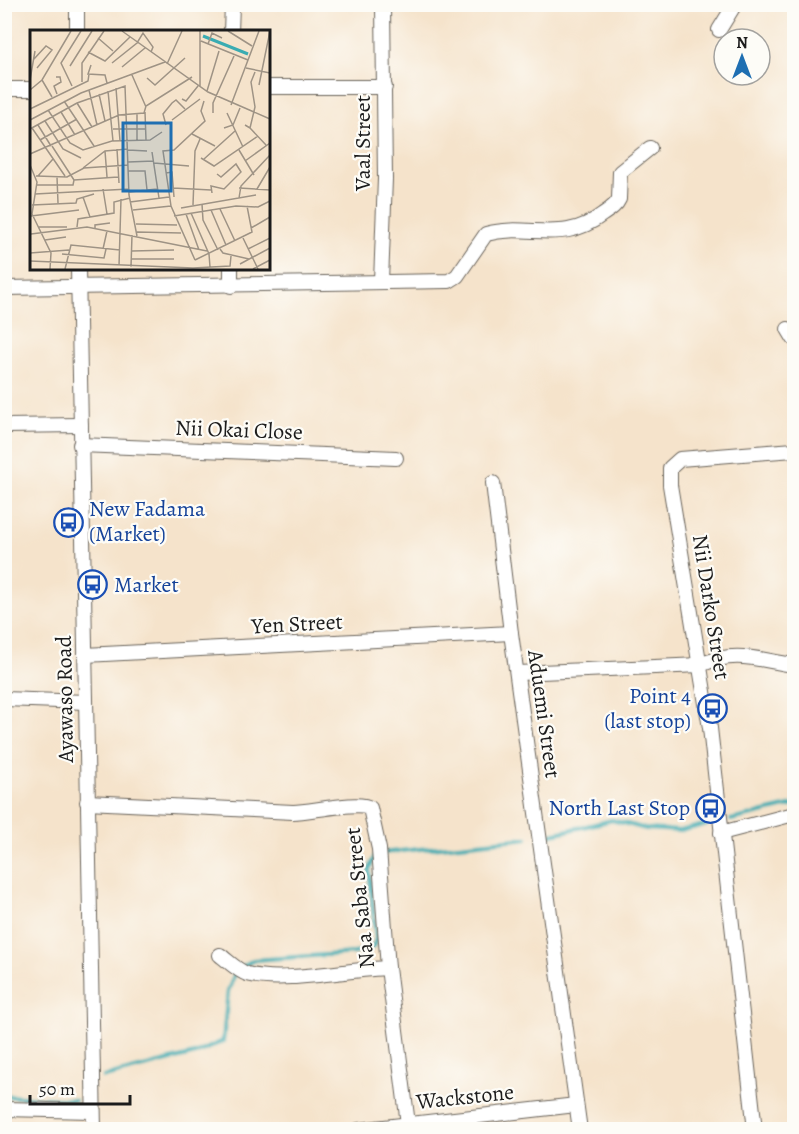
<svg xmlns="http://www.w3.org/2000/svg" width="799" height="1134" font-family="Alegreya,serif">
	<rect width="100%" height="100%" fill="#fdfcf7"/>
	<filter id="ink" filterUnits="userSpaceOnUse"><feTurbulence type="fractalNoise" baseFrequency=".0167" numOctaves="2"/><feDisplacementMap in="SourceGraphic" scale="12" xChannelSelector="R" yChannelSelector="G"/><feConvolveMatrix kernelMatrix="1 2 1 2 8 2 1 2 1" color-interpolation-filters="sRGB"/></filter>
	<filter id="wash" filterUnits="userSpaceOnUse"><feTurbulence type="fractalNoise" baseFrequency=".008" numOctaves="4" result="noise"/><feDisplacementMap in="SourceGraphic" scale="24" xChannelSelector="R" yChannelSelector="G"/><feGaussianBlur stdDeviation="1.35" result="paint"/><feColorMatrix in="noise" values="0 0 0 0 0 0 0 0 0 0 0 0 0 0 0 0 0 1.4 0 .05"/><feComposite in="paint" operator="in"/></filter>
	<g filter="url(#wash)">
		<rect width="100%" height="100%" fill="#f5e3cb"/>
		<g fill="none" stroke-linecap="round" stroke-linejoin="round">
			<g stroke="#3aacb2" stroke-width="4">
				<path d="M731,820L794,805"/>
				<path d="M548,835L612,820L646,829L680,831L708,824"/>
				<path d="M381,853L527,838"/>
				<path d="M104,1077L195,1054L223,1041L228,991L235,973L242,967L253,960L355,953L373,947L376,939L369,870L375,856"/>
				<path d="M4,1096L75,1100"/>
			</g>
		</g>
	</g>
	<g filter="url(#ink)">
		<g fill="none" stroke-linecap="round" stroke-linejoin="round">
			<defs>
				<g id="minor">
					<path d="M77,4V32"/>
					<path d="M719,30L735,4"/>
					<path d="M231,32L232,4"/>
					<path d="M268,87H385"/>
					<path d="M4,89H32"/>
					<path d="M78,268L94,1130"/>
					<path d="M231,268V286"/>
					<path d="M381,281L385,179L383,4"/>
					<path d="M4,288L449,281L457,276L486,234C529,222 562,246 603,214C609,210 616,206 619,199L620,172L650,148"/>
					<path d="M788,329L794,339"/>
					<path d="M4,426L81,425"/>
					<path d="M80,445L396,458"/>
					<path d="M493,483L511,633L580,1130"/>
					<path d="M85,655L511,633"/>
					<path d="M518,673L700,665C736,649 758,660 794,665"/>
					<path d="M4,699L86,702"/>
					<path d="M87,802L293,812C310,812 359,800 370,808L379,849L388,968L408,1124"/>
					<path d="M721,833L794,814"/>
					<path d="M220,955C228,961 238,971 247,974C283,984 349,969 388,968"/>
					<path d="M4,1109L93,1111"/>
					<path d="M358,1130L576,1105"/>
					<path d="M755,1130L710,728L670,485V468L680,459L794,450"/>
				</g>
			</defs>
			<use href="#minor" stroke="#686259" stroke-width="16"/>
			<use href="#minor" stroke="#fff" stroke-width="14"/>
		</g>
	</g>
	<defs>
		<symbol id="bus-ring" viewBox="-11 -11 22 22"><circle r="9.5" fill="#fdfcf7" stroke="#1a4fb4" stroke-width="1.5"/><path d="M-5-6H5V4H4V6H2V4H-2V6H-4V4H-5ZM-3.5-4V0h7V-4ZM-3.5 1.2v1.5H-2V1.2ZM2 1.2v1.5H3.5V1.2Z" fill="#1a4fb4"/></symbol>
	</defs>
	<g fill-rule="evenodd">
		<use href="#bus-ring" x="52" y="506" width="33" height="33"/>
		<use href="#bus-ring" x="76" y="568" width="33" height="33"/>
		<use href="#bus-ring" x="696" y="692" width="33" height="33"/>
		<use href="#bus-ring" x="694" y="792" width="33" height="33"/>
	</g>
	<g text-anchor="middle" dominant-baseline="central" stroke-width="4.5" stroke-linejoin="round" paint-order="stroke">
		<g font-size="22" fill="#1c1c1c" stroke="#fdfcf7">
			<text transform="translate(363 143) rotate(-90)">Vaal Street</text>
			<text transform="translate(239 430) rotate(2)">Nii Okai Close</text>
			<text transform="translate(711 607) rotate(81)">Nii Darko Street</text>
			<text transform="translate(297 624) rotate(-3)">Yen Street</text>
			<text transform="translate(65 699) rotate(-91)">Ayawaso Road</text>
			<text transform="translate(544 714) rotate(82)">Aduemi Street</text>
			<text transform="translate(360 898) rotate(-96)">Naa Saba Street</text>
			<text transform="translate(465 1097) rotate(-6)">Wackstone</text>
		</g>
		<g font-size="22" fill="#164399" stroke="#fdfcf7" text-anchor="start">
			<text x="89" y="509">New Fadama<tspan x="89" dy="25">(Market)</tspan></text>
			<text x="114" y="585">Market</text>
			<text x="691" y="696" text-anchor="end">Point 4<tspan x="691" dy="25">(last stop)</tspan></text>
			<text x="690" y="808" text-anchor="end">North Last Stop</text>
		</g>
	</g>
	<g transform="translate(30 30)">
		<rect width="240" height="240" fill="#f5e3cb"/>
		<path fill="none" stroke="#3aacb2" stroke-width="3" d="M173,6L218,24"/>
		<path fill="none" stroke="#9e9385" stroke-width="1.5" d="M92,1L178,62L240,89M198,1L222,16M68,8L83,21M171,11L218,30M178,14L182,3L192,8M58,22L75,31L100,7M4,29L16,16L22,20L7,38M82,33L107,13L113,3L123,17L121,22M137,34L152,1M61,35L58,44L75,45L77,53M40,36L62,1M92,37L115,18M216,38L240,43M102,45L116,77M26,47H30L31,52L24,56L27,64M117,48L125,55L155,28M0,50L5,21M12,50L22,67M52,52V33L74,1M229,55L240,1M42,56L31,33L51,1M170,57V1M86,58L90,111M0,60L12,50L41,1M59,60L67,95M78,61L83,111M177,61L189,21M69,64L75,91M152,69L156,71L168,56M34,71L64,116M47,73L62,97M201,75L229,1M0,79L58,51L59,44M18,80L40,113L53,120L82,111L120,110L132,102M31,82L45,105M115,82L116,110M183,83V73L204,26M197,83L213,117M0,90L51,63L135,32M142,90L170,69M15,91L33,119L51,128M8,95L21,116M136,95L133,84L142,73L146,70L155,79M215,95L220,98L225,77L221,52L225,42M2,98L35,146M194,98L203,95L210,78M220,98L236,115M0,99L47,73L95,56L99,165L107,206M83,99H116M162,104L185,116M10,110L47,89M107,110V84M22,116L44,150M87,119L89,153M98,120L117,121M209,120L224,145M75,121L77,147M122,122L129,168M0,124L89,85L114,83L116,76L162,47M171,128L184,136L228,106M174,129L205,101M215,131L240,113M98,132L124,131M124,133L159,136M0,135L7,152L2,184L21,223L20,239M53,138L75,121L98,119M98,141H115L117,160M136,143L142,142L144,167M6,146L37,147L54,138L98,135M8,146L23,129M27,147L28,173M44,150L88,147M7,155H43L44,150M143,158L181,160M209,158L240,160M73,159L77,184M227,159L240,137M99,162L127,159M182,163L181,156L194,159L211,142L206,134L191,147L187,144M5,164L99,159M53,167L60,187M209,168L211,156L240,125M100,172L139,167M172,174L173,190L188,220M2,175L46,173L47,169L64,164M163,175L165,121L170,109M151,178L226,165M190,179L205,211M103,180L141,176M181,180L196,215M161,183L179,224L180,237M156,184L169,220M1,186L49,180M144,186L206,176L228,177L240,171M106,194L147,195M8,197H37M47,197L48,189L84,183V172L100,168M65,198V195L80,193M221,198L240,187M107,202L151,203M1,204L57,197L177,221M213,208L228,239M15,210L36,207M73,219L77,201M190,219L193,223L219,229M218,219L240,208M102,221L144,220M0,223L39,220M32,224L74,228L76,219M101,229H144M165,230L141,176L133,121L144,120L175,91L171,81L174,71M165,230L222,202L217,176M0,231L163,238L200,236L201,226M210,234L240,218M89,236L91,169M101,237L102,205M35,239L41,215L90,220M223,239L240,230"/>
		<path fill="#1f6fb2" fill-opacity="0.15" stroke="#1f6fb2" stroke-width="3" d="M93,93H141V161H93Z"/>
		<rect width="240" height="240" fill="none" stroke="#1c1c1c" stroke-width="3"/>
	</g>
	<rect width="799" height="1134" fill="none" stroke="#fdfcf7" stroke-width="24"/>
	<g transform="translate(742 57)"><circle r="28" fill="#fdfcf7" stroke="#a3a29f" stroke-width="1.5"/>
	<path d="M0-4.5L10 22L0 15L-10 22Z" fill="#1f6fb2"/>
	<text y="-9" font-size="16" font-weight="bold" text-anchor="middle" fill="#1c1c1c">N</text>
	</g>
	<path d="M30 1095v9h100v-9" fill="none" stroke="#1c1c1c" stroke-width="3"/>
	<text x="39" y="1095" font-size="18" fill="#1c1c1c" stroke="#fdfcf7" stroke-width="4.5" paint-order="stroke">50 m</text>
</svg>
